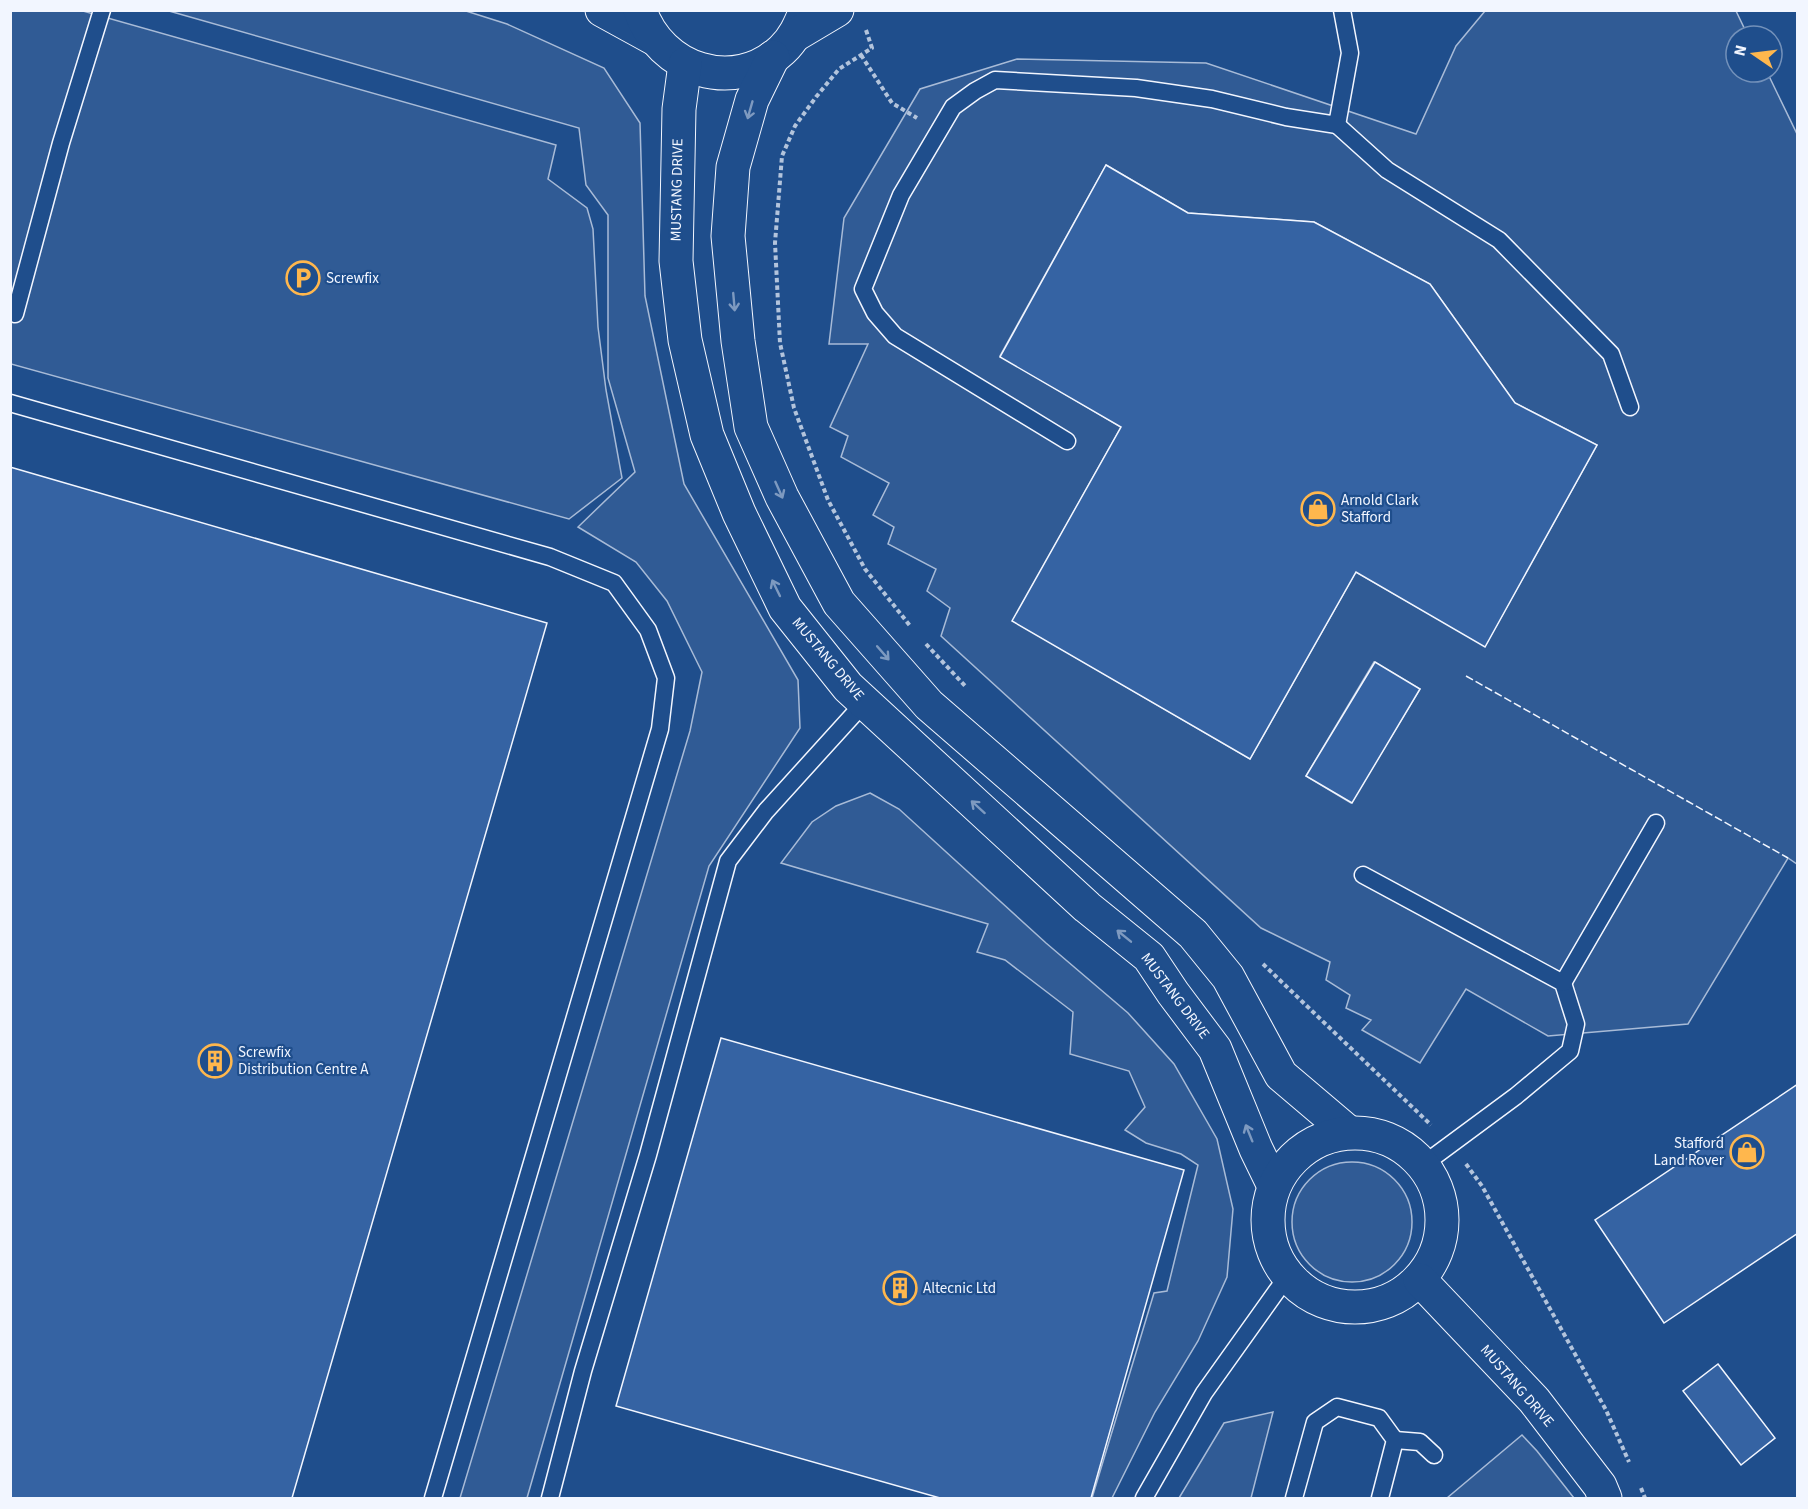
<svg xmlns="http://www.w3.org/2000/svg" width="1808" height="1509" font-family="'Source Sans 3',sans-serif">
	<rect width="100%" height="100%" fill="#1f4e8c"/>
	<g fill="#305b95" stroke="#a8bbd7" stroke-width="1.5" fill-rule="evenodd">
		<path d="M10,11H83L556,145L548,179L587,208L593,229L598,327L606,390L622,478L569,519L11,364Z"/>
		<path d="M169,11H466L507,24L604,68L640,123L645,296L684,484L798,680L800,728L709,866L527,1498H460L690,731L702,672L667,601L636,562L578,527L635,472L608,378V215L586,185L579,128Z"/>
		<path d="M1485,11H1736L1748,36H1736V72H1767L1797,134V864L1788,858L1688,1024L1548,1036L1466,989L1420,1063L1362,1030L1371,1020L1346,1008L1350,995L1326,980L1330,962L1261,928L941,636L950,608L927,591L936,569L888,544L894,527L873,515L889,483L841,457L848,436L830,427L868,344H829L844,218L920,89L1017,59L1206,63L1416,134L1456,46ZM1106,165L1188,213L1314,222L1430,284L1515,403L1597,445L1485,646L1356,572L1250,759L1013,621L1121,427L1000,356ZM1374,662L1420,689L1351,803L1306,776Z"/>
		<path d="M870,793L899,809L1046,943L1128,1013L1174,1064L1217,1139L1233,1209L1227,1277L1198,1341L1155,1412L1112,1498H1092L1154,1293L1167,1291L1198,1165L1181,1154L1146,1143L1125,1130L1145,1107L1129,1071L1070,1054L1073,1012L1005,960L977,952L988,924L781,863L812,822L836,806Z"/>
		<circle cx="1352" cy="1222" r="60"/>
		<path d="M1273,1412L1251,1498H1179L1224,1423Z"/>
		<path d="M1522,1435L1537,1451L1574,1498H1447Z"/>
	</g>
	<g fill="#3563a3" stroke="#f2f6ff" stroke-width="1.5">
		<path d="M1106,165L1188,213L1314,222L1430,284L1515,403L1597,445L1485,647L1356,572L1250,759L1012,621L1121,427L1000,357Z"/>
		<path d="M10,467L547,623L292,1498H10Z"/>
		<path d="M1375,662L1420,689L1352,803L1306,776Z"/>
		<path d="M721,1038L1184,1170L1091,1498H940L616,1406Z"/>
		<path d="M1798,1084V1233L1664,1323L1595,1220Z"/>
		<path d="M1718,1364L1775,1438L1741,1465L1683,1391Z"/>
	</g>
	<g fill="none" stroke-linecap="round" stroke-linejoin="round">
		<defs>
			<g id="service">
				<path d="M1337,125L1387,170L1499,240L1611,354L1630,407"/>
				<path d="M15,314L61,143L102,10"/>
				<path d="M10,403L550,557L614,583L648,630L666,678L660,729L433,1498"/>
				<path d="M1067,441L895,336L875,313L863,289L901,195L953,107L975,91L995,80L1136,88L1212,99L1286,117L1337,125L1350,53L1342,10"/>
				<path d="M1363,875L1563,983L1576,1024L1570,1051L1516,1096L1424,1164"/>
				<path d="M1563,983L1656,823"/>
				<path d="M1395,1440L1420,1442L1434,1455"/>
				<path d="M550,1498L583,1371L648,1155L728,861L766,811L864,703"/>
				<path d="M1144,1498L1204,1393L1286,1278"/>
				<path d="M1294,1498L1315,1422L1337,1407L1379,1418L1395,1440L1380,1498"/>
			</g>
			<g id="minor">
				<path d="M602,10L653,38"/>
				<path d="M640,10C660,70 734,95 782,50C794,39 800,25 806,10"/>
				<path d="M795,35L837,10"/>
				<path d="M773,57L752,100L733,167L728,236L738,341L751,427L782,497L839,603L929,705L1193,934L1228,977L1281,1075L1347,1131"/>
				<path d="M685,64L679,109L676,261L685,340L707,435L739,513L785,608L848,687L1087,907L1149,957L1173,993L1215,1049L1256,1149L1274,1186"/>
				<circle cx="1355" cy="1220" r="87"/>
				<path d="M1420,1280L1534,1400L1600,1486L1605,1498"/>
			</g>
		</defs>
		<use href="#service" stroke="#f2f6ff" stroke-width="19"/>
		<use href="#minor" stroke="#f2f6ff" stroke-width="35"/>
		<g stroke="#b3c4dc" stroke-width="4" stroke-dasharray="4.5 3" stroke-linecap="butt">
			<path d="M866,30L872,48L839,69L816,97L795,126L782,156L775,243L780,343L794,408L828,500L865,569L911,627"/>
			<path d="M861,55L892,103L917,118"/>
			<path d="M926,644L966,687"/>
			<path d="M1263,964L1431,1125"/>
			<path d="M1466,1164L1482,1186L1606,1410L1629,1462"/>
			<path d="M1641,1488L1645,1498"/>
		</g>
		<use href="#service" stroke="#1f4e8c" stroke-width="16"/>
		<use href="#minor" stroke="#1f4e8c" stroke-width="33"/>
		<path stroke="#f2f6ff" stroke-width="1.5" stroke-dasharray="8 3" stroke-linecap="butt" d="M1466,676L1788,858"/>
	</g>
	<defs><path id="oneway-shaft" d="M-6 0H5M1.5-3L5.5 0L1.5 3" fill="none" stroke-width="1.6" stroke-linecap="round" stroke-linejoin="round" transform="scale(1.5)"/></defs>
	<g stroke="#7e9ac0">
		<use href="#oneway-shaft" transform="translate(750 110) rotate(106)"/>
		<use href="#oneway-shaft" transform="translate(734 302) rotate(85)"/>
		<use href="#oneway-shaft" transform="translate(779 490) rotate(66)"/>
		<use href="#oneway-shaft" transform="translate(776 588) rotate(-116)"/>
		<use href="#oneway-shaft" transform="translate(883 653) rotate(49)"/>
		<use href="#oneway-shaft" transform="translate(978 807) rotate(-138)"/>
		<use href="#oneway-shaft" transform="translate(1124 936) rotate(-141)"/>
		<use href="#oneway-shaft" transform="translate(1249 1133) rotate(-112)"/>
	</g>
	<defs>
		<symbol id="parking-ring" viewBox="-11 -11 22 22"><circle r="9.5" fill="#1f4e8c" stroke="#ffb74d" stroke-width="1.5"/><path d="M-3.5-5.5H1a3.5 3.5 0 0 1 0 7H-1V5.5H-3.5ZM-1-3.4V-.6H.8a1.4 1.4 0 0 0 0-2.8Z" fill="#ffb74d"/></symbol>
		<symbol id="shop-ring" viewBox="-11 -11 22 22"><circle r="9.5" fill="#1f4e8c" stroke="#ffb74d" stroke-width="1.5"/><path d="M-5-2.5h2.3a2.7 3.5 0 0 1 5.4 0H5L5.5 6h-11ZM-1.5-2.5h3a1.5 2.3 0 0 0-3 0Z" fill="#ffb74d"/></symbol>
		<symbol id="building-ring" viewBox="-11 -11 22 22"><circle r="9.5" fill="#1f4e8c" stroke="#ffb74d" stroke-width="1.5"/><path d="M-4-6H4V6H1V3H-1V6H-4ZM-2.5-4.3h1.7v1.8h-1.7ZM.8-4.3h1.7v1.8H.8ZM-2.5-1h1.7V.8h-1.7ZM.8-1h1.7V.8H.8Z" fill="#ffb74d"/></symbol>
	</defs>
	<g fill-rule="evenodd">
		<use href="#parking-ring" x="284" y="259" width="38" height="38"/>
		<use href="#shop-ring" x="1299" y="490" width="38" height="38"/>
		<use href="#building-ring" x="196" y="1042" width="38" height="38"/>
		<use href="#shop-ring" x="1728" y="1133" width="38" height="38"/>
		<use href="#building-ring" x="881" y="1269" width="38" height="38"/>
	</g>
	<g text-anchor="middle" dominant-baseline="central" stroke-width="4.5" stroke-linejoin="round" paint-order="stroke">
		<g font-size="15" fill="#f2f6ff" stroke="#1f4e8c">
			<text transform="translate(677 190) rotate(-89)">MUSTANG DRIVE</text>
			<text transform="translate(828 659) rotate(50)">MUSTANG DRIVE</text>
			<text transform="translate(1175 996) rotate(53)">MUSTANG DRIVE</text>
			<text transform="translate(1517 1386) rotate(49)">MUSTANG DRIVE</text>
		</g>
		<g font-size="15" fill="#f2f6ff" stroke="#1f4e8c" text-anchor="start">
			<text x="326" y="278">Screwfix</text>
			<text x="1341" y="500">Arnold Clark<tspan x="1341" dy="17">Stafford</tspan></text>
			<text x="238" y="1052">Screwfix<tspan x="238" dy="17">Distribution Centre A</tspan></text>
			<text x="1724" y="1143" text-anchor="end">Stafford<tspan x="1724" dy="17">Land Rover</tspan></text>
			<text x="923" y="1288">Altecnic Ltd</text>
		</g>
	</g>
	<rect width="1808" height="1509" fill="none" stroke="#f2f6ff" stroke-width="24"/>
	<g transform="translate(1754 54) rotate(284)"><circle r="28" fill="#1f4e8c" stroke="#7391ba" stroke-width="1.5"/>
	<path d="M0-4.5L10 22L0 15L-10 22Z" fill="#ffb74d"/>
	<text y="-9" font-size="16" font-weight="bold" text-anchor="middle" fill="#f2f6ff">N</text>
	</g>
</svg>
